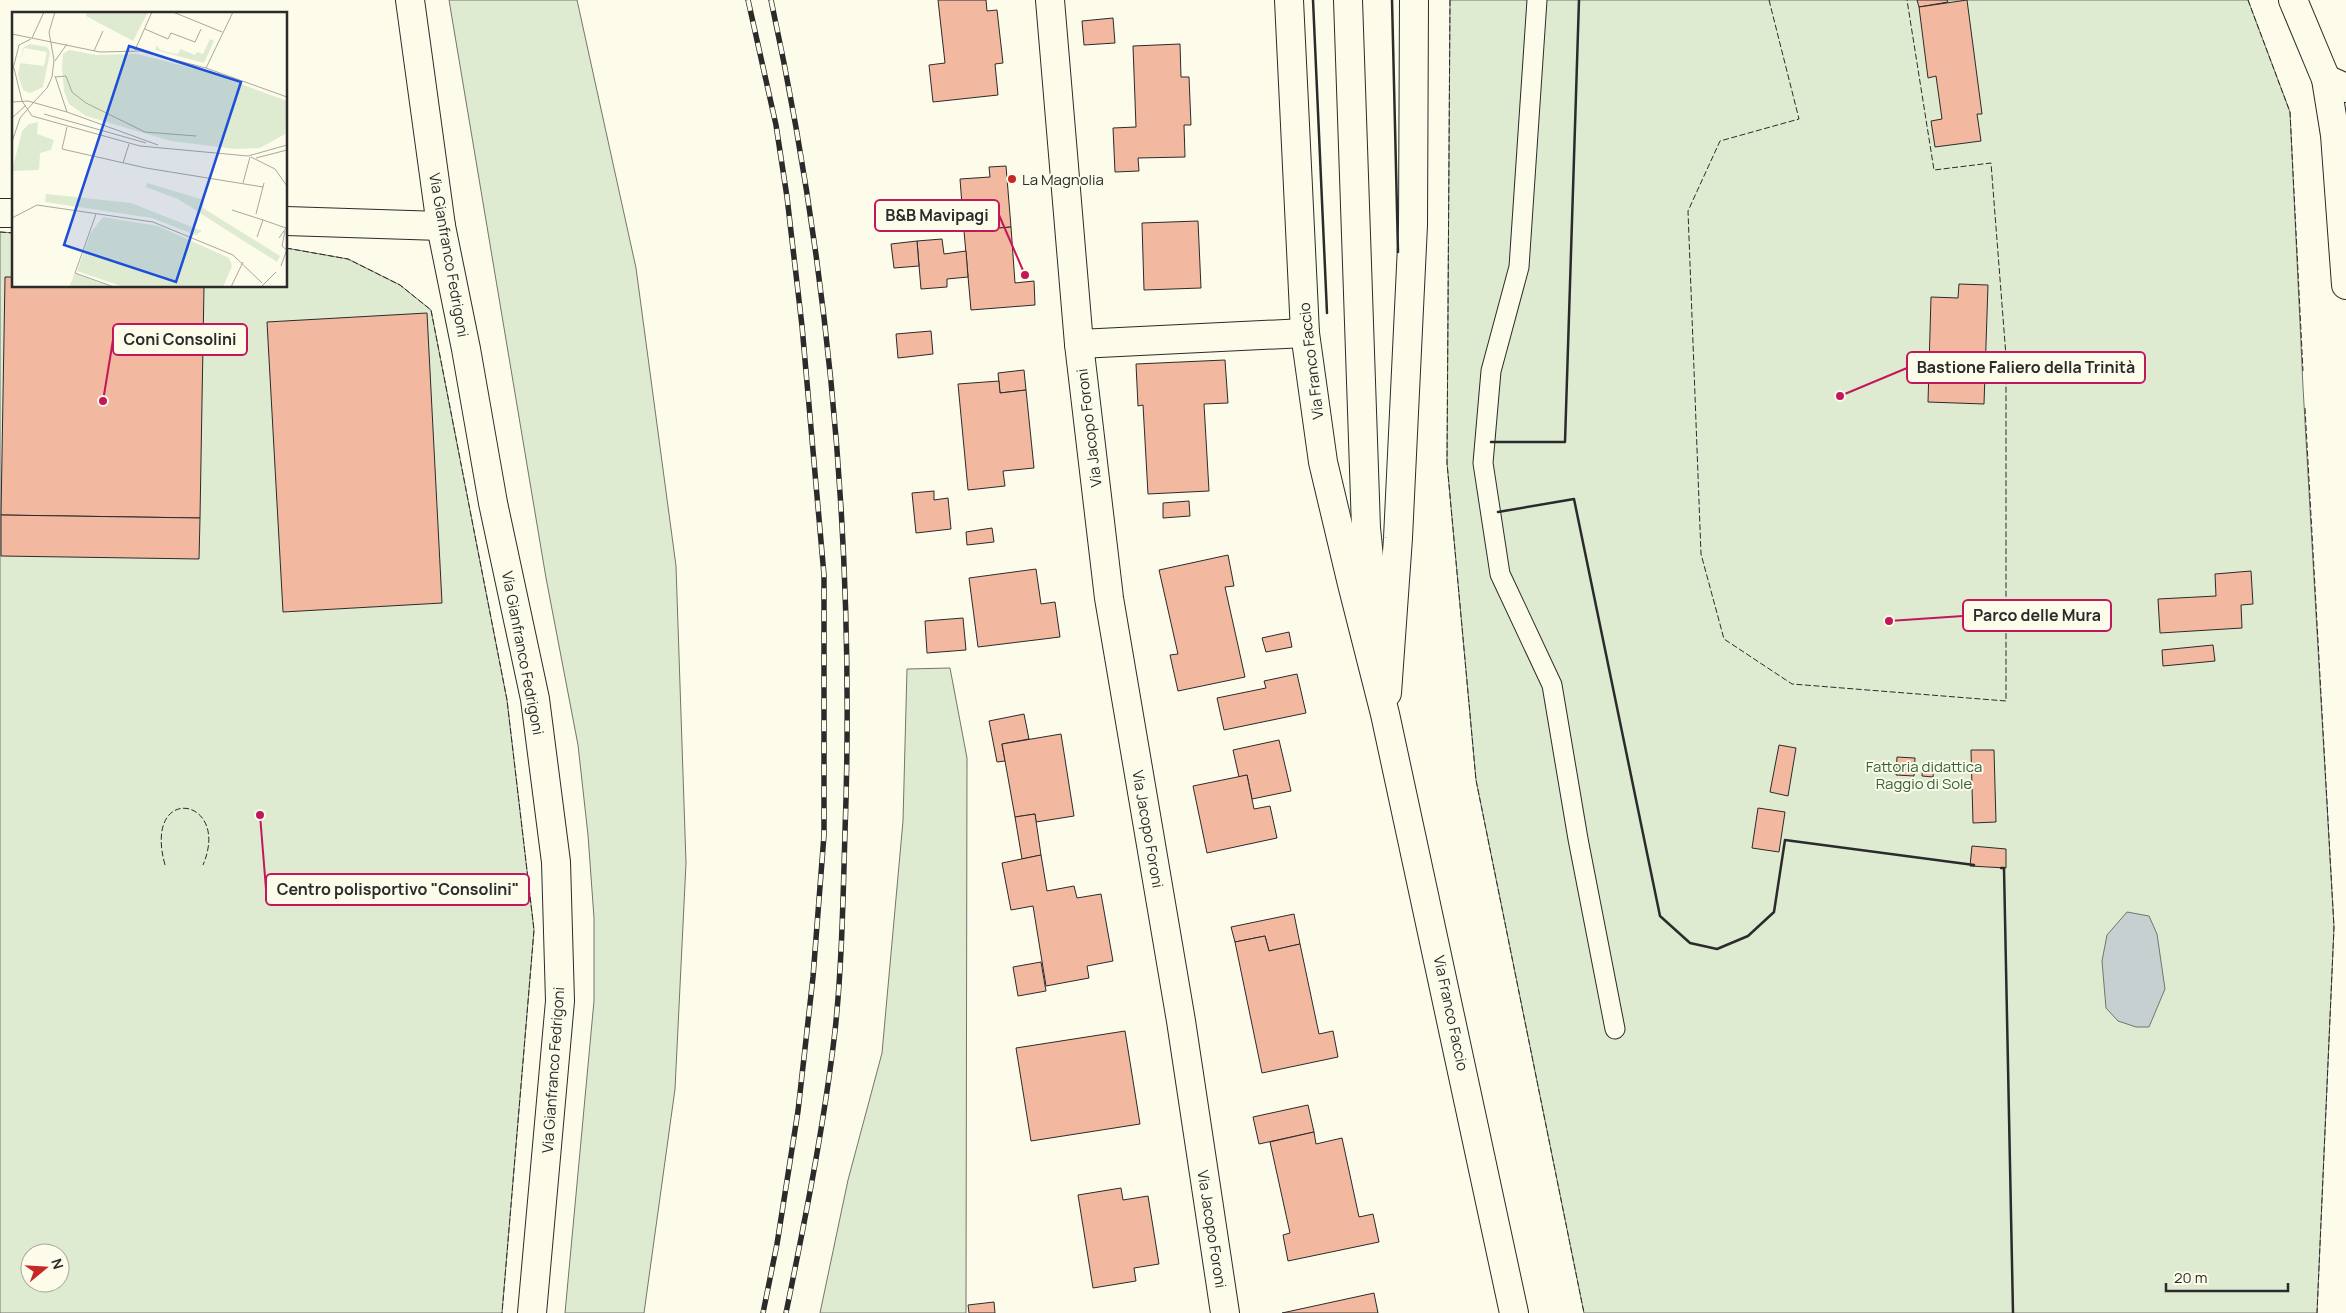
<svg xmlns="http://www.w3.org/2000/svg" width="2346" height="1313" font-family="Manrope,sans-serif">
	<rect width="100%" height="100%" fill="#fdfbea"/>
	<g fill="#deebd1" stroke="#74746e" fill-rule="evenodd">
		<path d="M449,0H577L636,268L676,566L686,863L675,1089L644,1313H565L594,1001V918L588,835L578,745L546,578Z"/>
		<path d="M1450,0H2248L2290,112L2303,387L2334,927L2317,1313H1584L1476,780L1447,463Z"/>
		<path d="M0,232L14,233V286H286V248L348,259L400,285L431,310L507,700L534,930L502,1313H0ZM30,1253H60V1283H30Z"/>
		<path d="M950,668L967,758L966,1313H820L848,1180L882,1053L903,821L907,669Z"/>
	</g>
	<path fill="#c7d0d0" stroke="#74746e" d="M2127,912L2149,916L2157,934L2165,989L2149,1027H2136L2118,1021L2106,1008L2102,961L2107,935Z"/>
	<g fill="#f2b8a0" stroke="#2b2b2b">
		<path d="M938,0H986L987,11L997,10L1003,63L995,64L998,95L933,102L929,65L945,63Z"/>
		<path d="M1917,0H1947L1948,2L1919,7Z"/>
		<path d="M1967,0L1982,114H1977L1981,141L1935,147L1931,121L1942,119L1936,76L1928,78L1919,7Z"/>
		<path d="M1113,18L1115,43L1084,45L1082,21Z"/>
		<path d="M1180,44L1181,77H1189L1191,125H1184L1185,157L1138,158L1139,171L1115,172L1113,128L1136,127L1133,46Z"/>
		<path d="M1006,166L1011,227L964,231L960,179L990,177L989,167Z"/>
		<path d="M1198,221L1201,288L1144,290L1142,223Z"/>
		<path d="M1011,227L1015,283L1034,281L1035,305L971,310L964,231Z"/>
		<path d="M942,239L944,254L966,251L968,277L947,279V287L921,289L917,241Z"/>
		<path d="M917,241L919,266L894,268L891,244Z"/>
		<path d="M5,277H14V286H204L200,518L1,515Z"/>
		<path d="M1959,284L1988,285L1984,404L1928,402L1931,297L1958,298Z"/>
		<path d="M427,313L442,603L283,612L267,322Z"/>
		<path d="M931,331L933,354L898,358L896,334Z"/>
		<path d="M1225,360L1228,403L1204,404L1209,491L1148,494L1143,405L1138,406L1136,364Z"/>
		<path d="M1024,370L1026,390L1000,393L998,373Z"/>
		<path d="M999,381L1000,393L1026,390L1034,468L1003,471L1005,486L968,490L958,384Z"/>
		<path d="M934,491V500L948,498L951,529L916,533L912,493Z"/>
		<path d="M1189,501L1190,516L1163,518V503Z"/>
		<path d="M1,515L200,518L199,559L1,556Z"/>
		<path d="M992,528L994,542L967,545L966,532Z"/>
		<path d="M1228,555L1234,586L1225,587L1245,677L1178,691L1170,655L1178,654L1159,570Z"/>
		<path d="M1036,569L1041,604L1055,602L1060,637L978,647L969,578Z"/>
		<path d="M2251,571L2253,604L2241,605L2242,628L2160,633L2158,599L2216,596L2215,574Z"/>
		<path d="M963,618L966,650L927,653L925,621Z"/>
		<path d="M1289,632L1292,647L1266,652L1262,638Z"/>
		<path d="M2213,645L2215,661L2163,666L2162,650Z"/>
		<path d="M1297,674L1306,713L1224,730L1217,698L1266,688L1264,681Z"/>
		<path d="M1024,714L1029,739L1002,744L1005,761L997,762L989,721Z"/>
		<path d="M1061,734L1074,816L1036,822L1035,814L1015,817L1002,744Z"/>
		<path d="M1279,740L1291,791L1252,799L1247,775L1239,777L1233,750Z"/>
		<path d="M1779,745L1796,748L1788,796L1770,792Z"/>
		<path d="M1971,750H1994L1996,822L1973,823Z"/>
		<path d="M1897,757L1915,758L1914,776L1896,775Z"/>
		<path d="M1923,763L1934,764L1933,777L1922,776Z"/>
		<path d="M1247,775L1254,809L1270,806L1277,838L1207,853L1193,786Z"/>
		<path d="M1758,808L1785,812L1779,852L1752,848Z"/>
		<path d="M1035,814L1041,855L1022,859L1015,817Z"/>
		<path d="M1972,846L2006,849V868L1970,866Z"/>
		<path d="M1041,855L1047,891L1074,886L1077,898L1101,894L1113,961L1087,966L1089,978L1046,986L1033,906L1011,910L1002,863Z"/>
		<path d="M1294,914L1300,944L1269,951L1265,936L1235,942L1231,927Z"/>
		<path d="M1265,936L1269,951L1300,944L1319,1034L1333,1031L1338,1057L1262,1073L1235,942Z"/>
		<path d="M1041,962L1046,991L1018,996L1013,967Z"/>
		<path d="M1125,1031L1140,1124L1031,1141L1016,1048Z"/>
		<path d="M1308,1105L1314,1132L1259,1144L1253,1117Z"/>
		<path d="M1314,1132L1316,1144L1342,1138L1359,1217L1373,1214L1379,1242L1288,1261L1283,1235L1290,1233L1270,1142Z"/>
		<path d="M1121,1188L1123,1200L1148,1196L1159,1264L1134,1268L1136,1281L1093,1288L1078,1195Z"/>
		<path d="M1374,1293L1378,1313H1282Z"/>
		<path d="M994,1302L995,1313H969L968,1305Z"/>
	</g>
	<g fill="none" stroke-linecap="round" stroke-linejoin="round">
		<defs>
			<path id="lane" d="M1537,0L1519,267L1491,371L1483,463L1500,574L1552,685L1578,839L1615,1029"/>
			<g id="street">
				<path d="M410,0L441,226L466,349L493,503L535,699L556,862L560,1001L532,1313"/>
				<path d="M1050,0L1079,344L1109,598L1181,1021L1225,1313"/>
				<path d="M2326,79L2346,88"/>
				<path d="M0,213H14"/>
				<path d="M286,221L441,226"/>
				<path d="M1079,344L1305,333"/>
			</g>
			<path id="secondary" d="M2293,0L2326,79L2335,135L2346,285"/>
			<g id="primary">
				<path d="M1289,0L1305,333L1323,462L1352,584L1385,714L1514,1313"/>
				<path d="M1348,0L1366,528L1376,626"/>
				<path d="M1387,693L1398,538L1413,225L1414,0"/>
			</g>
		</defs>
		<use href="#lane" stroke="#2b2b2b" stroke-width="21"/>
		<use href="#street" stroke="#2b2b2b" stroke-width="30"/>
		<use href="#secondary" stroke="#2b2b2b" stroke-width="30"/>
		<use href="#primary" stroke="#2b2b2b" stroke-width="30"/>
		<use href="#lane" stroke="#fdfbea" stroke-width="19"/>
		<use href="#street" stroke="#fdfbea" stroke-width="28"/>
		<use href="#secondary" stroke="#fdfbea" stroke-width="28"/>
		<use href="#primary" stroke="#fdfbea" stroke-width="28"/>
		<defs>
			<g id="rail">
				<path d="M748,0L776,125L787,197L802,326L824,575V835L813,977L798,1111L777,1244L763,1313"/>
				<path d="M771,0C830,273 855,553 845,832C843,898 842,966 835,1031C824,1126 805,1220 786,1313"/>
			</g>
		</defs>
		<use href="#rail" stroke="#2b2b2b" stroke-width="5.5"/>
		<use href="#rail" stroke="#fdfbea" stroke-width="4" stroke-dasharray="11" stroke-linecap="butt"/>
		<g stroke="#2b2b2b" stroke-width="1" stroke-dasharray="6 2.5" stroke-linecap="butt">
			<path d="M1450,0L1447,463L1476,780L1584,1313"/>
			<path d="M1769,0L1799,119L1720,141L1688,211L1701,554L1724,639L1792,684L2006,701V356L1991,163L1934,170L1907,0"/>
			<path d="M2248,0L2290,112L2303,371"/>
			<path d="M0,232L14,233"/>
			<path d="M286,248L348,259L400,285L431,310L507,700L534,930L502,1313"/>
			<path d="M2305,408L2334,927L2317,1313"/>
			<path d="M165,865C142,782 232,797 203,865"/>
		</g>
		<g stroke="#2b2b2b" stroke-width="2.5">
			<path d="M1313,0L1327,313"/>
			<path d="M1392,0L1398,252"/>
			<path d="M1491,442H1565L1579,0"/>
			<path d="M1498,512L1574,499L1660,916L1690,943L1717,949L1748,936L1774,912L1785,840L1974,865"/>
			<path d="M2001,868H2004L2013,1313"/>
		</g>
	</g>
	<circle fill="#c62828" stroke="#fdfbea" stroke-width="2" cx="1012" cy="179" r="5"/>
	<g text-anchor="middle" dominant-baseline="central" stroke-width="4" stroke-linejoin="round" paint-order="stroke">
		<g font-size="15" fill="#2b2b2b" stroke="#fdfbea" text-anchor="start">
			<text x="1022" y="179">La Magnolia</text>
		</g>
		<g font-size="15" fill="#2b2b2b" stroke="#fdfbea">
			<text transform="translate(449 255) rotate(80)">Via Gianfranco Fedrigoni</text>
			<text transform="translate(1311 361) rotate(-97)">Via Franco Faccio</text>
			<text transform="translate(1089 428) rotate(-97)">Via Jacopo Foroni</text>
			<text transform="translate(523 653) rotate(79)">Via Gianfranco Fedrigoni</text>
			<text transform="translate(1148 829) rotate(80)">Via Jacopo Foroni</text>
			<text transform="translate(1451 1013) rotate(78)">Via Franco Faccio</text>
			<text transform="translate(553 1070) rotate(-86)">Via Gianfranco Fedrigoni</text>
			<text transform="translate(1212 1229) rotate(81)">Via Jacopo Foroni</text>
		</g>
		<g font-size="15" fill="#34623c" stroke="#fdfbea">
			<text x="1924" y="766">Fattoria didattica<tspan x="1924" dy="17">Raggio di Sole</tspan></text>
		</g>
	</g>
	<g transform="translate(12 12)">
		<rect width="275" height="275" fill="#fdfbea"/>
		<path d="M75,0H136L121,29L74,4ZM198,27L202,29L192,51L143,38L145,33L148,38L159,41L166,42L168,37L183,43L185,40L191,42ZM18,32L35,35L38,40L31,75L18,81L11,78L6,63L11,36ZM12,36L35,40L32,54L8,51ZM57,38L85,43L125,42L196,60L275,89L273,122L248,136L223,137L159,129L74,104L57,92L52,79L50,55L51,42ZM26,110L25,122L42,128L39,138L28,141L27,158L0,159L10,119L17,112ZM135,171L192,188L191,196L268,244L265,250L166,187L134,175ZM34,182L119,191L190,219L184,223L140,206L33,190ZM91,205L146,214L217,246L220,254L211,275H112L65,259L79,220ZM63,261L100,275H57Z" fill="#deebd1" fill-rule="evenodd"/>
		<path fill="none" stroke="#a9a89e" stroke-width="1" d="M161,0L210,20M133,17L156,27L159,21L183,30L189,17M0,22L88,40L128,39L194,56L275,85M20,26L32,0M123,38L140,0M82,39L91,19M43,49L55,32M2,56L10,89M194,56L221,0M0,61L7,33L19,27M43,64L55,100M44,65L54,64L60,80L74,91L133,120L184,124M10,89L20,104L128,134L236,144L275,133M0,90L16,89L55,100L146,133M21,91L35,76L40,65L42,48L37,20L43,0M32,102L134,131M0,106L14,93M55,115L50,137L134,156L251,175M0,130L8,106L21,91M239,145L263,157L275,174M244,146L275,138M111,151L117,132M231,171L238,145M220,198L251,208M84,202L63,261L102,275M244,202L252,171M0,206L25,193L141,210L221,243L250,271M273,219L270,234L275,238M245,225L251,208L274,216L267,226M269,254L275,237M219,275L231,250M249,275L264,260"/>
		<path fill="#1d4ed8" fill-opacity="0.15" stroke="#1d4ed8" stroke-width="2.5" d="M117,34L229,70L164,270L52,233Z"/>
		<rect width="275" height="275" fill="none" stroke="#2b2b2b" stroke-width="2.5"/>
	</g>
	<path fill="none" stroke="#c2185b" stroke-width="2" d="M1025 275L999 215M103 401L113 340M1840 396L1907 368M1889 621L1963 616M260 815L266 889"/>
	<g fill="#c2185b" stroke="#fdfbea" stroke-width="2">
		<circle cx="1025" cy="275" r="5"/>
		<circle cx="103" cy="401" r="5"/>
		<circle cx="1840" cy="396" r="5"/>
		<circle cx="1889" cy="621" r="5"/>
		<circle cx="260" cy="815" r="5"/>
	</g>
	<g fill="#fdfbea" stroke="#c2185b" stroke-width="2">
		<rect x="875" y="200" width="124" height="31" rx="5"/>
		<rect x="113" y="324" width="134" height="31" rx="5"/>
		<rect x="1907" y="352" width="238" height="31" rx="5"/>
		<rect x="1963" y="600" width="148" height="31" rx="5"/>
		<rect x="266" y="874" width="263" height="31" rx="5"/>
	</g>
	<g font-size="16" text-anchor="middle" font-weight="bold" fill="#2b2b2b">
		<text x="937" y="221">B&amp;B Mavipagi</text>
		<text x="180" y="345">Coni Consolini</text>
		<text x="2026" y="373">Bastione Faliero della Trinità</text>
		<text x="2037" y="621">Parco delle Mura</text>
		<text x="398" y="895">Centro polisportivo "Consolini"</text>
	</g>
	<g transform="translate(45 1268) rotate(72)"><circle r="24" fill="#fdfbea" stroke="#a9a89e"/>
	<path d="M0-4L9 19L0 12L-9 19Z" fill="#c62828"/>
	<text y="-8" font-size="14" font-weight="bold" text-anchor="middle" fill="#2b2b2b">N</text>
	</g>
	<path d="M2166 1283v8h122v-8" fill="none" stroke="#2b2b2b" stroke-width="2.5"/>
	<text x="2174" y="1283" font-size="15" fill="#2b2b2b" stroke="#fdfbea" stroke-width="4" paint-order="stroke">20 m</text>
</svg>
